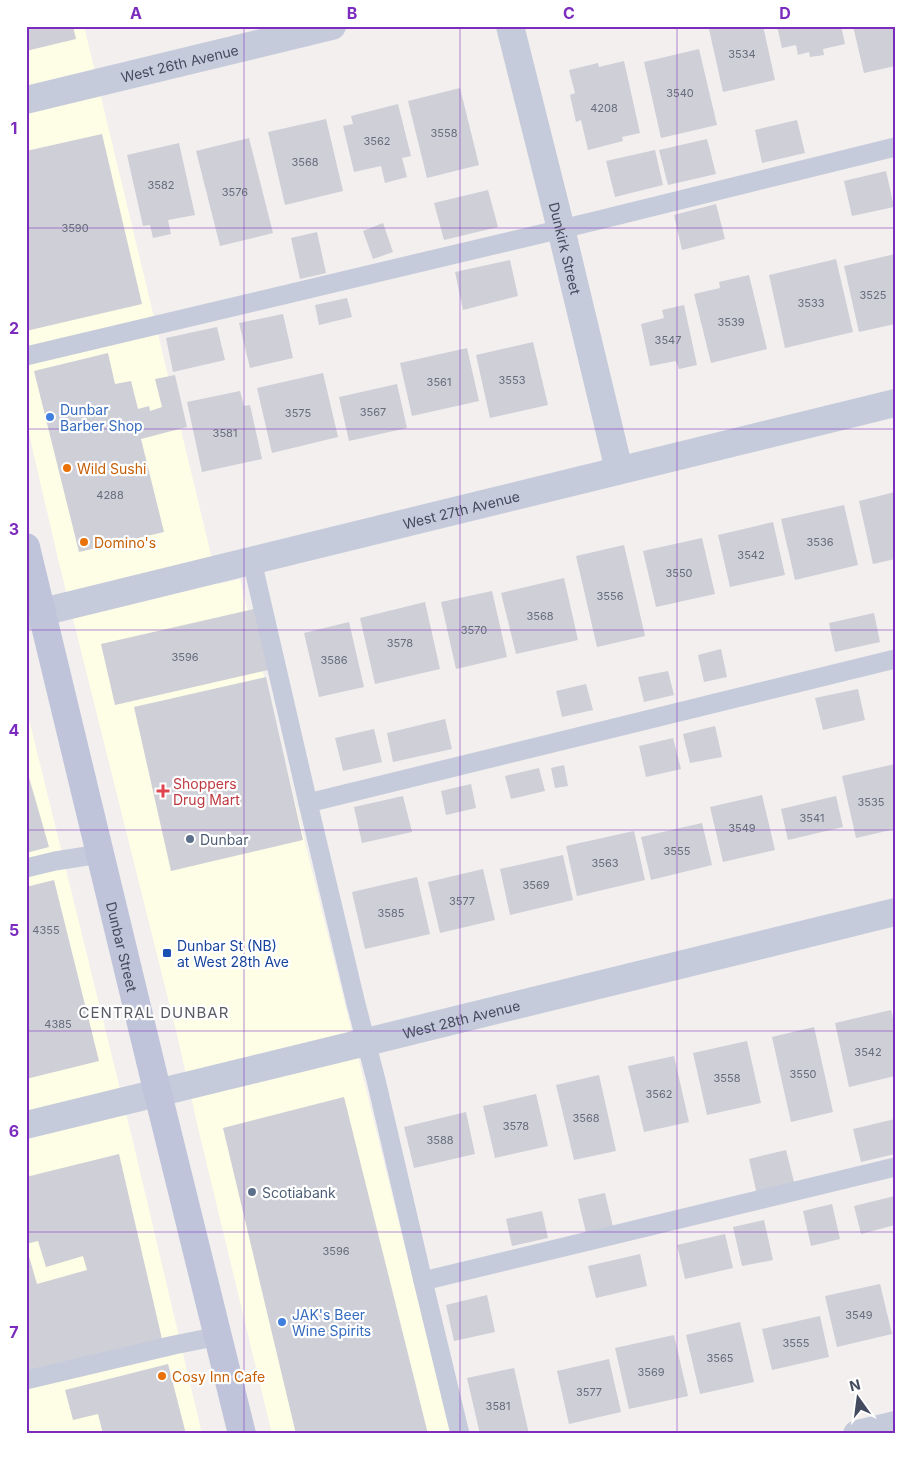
<svg xmlns="http://www.w3.org/2000/svg" width="921" height="1460" font-family="Inter,sans-serif">
	<rect width="100%" height="100%" fill="#f2efee"/>
	<g fill="#fefee6">
		<path d="M26,26H84L218,584L240,579L451,1434H272L199,1132L178,1039L59,563L26,421Z"/>
		<path d="M26,707L134,1146L202,1434H26Z"/>
	</g>
	<g fill="#cecfd7">
		<path d="M26,26H73L76,39L26,51Z"/>
		<path d="M722,26H763L775,80L723,92L709,29Z"/>
		<path d="M777,26H841L845,44L823,49L824,55L810,57L809,52L798,55L796,45L782,48Z"/>
		<path d="M853,26H895V66L864,73Z"/>
		<path d="M699,49L717,125L661,138L644,62Z"/>
		<path d="M624,61L640,133L622,137L623,141L588,150L581,120L576,122L570,95L575,93L569,70L598,63L599,67Z"/>
		<path d="M460,88L479,165L427,178L408,101Z"/>
		<path d="M398,104L411,156L402,158L407,177L385,183L381,166L354,172L343,126L353,124L351,116Z"/>
		<path d="M326,119L343,191L285,205L268,132Z"/>
		<path d="M797,120L805,153L762,163L755,130Z"/>
		<path d="M102,134L142,304L26,331V151Z"/>
		<path d="M249,138L273,233L220,246L196,151Z"/>
		<path d="M707,139L716,174L668,185L659,150Z"/>
		<path d="M179,143L195,215L168,220L171,234L153,238L150,225L143,226L127,155Z"/>
		<path d="M655,150L663,185L615,197L606,161Z"/>
		<path d="M886,171L894,207L852,216L844,181Z"/>
		<path d="M488,190L498,227L444,240L434,203Z"/>
		<path d="M716,204L725,239L682,250L674,215Z"/>
		<path d="M383,223L393,252L373,259L363,231Z"/>
		<path d="M317,232L326,273L300,279L291,238Z"/>
		<path d="M895,254V324L859,332L844,266Z"/>
		<path d="M836,259L853,332L785,348L769,275Z"/>
		<path d="M510,260L518,296L463,310L455,272Z"/>
		<path d="M749,275L767,349L711,363L694,294L720,288L719,282Z"/>
		<path d="M347,298L352,317L319,325L315,305Z"/>
		<path d="M684,305L697,365L679,369L676,361L650,366L641,324L664,318L662,310Z"/>
		<path d="M283,314L293,358L250,368L239,323Z"/>
		<path d="M217,327L225,360L173,372L166,338Z"/>
		<path d="M533,342L548,405L490,418L476,355Z"/>
		<path d="M467,348L479,401L412,416L400,363Z"/>
		<path d="M108,353L115,384L131,381L138,409L149,406L150,411L162,407L155,379L175,375L187,427L141,439L164,532L79,552L34,371Z"/>
		<path d="M323,373L338,437L272,453L257,388Z"/>
		<path d="M397,384L407,428L349,441L339,397Z"/>
		<path d="M240,391L244,406L250,405L262,459L202,472L187,402Z"/>
		<path d="M895,492V559L873,564L859,501Z"/>
		<path d="M844,505L858,565L795,580L781,519Z"/>
		<path d="M773,522L785,575L730,587L718,535Z"/>
		<path d="M702,538L715,594L656,607L643,551Z"/>
		<path d="M624,545L645,636L597,647L576,556Z"/>
		<path d="M564,578L578,640L516,654L501,593Z"/>
		<path d="M492,591L507,657L456,669L441,602Z"/>
		<path d="M425,602L440,669L375,684L360,618Z"/>
		<path d="M254,609L268,670L115,705L101,644Z"/>
		<path d="M874,613L880,642L835,652L829,623Z"/>
		<path d="M349,622L364,687L319,697L304,633Z"/>
		<path d="M721,649L727,677L704,682L698,655Z"/>
		<path d="M668,671L674,695L644,702L638,677Z"/>
		<path d="M266,677L303,840L171,871L134,707Z"/>
		<path d="M586,684L593,710L562,717L556,691Z"/>
		<path d="M858,689L865,720L823,730L815,698Z"/>
		<path d="M445,719L452,749L393,762L387,733Z"/>
		<path d="M715,726L722,757L690,763L683,734Z"/>
		<path d="M374,729L382,762L343,771L335,738Z"/>
		<path d="M673,738L681,769L646,777L639,746Z"/>
		<path d="M895,764V829L856,838L842,776Z"/>
		<path d="M564,765L568,786L555,788L551,768Z"/>
		<path d="M26,767L49,847L26,853Z"/>
		<path d="M539,768L545,791L511,799L505,776Z"/>
		<path d="M471,784L476,808L446,815L441,791Z"/>
		<path d="M762,795L775,850L723,862L710,807Z"/>
		<path d="M403,796L412,832L362,843L354,807Z"/>
		<path d="M836,796L843,827L788,840L781,809Z"/>
		<path d="M702,823L712,865L651,880L641,837Z"/>
		<path d="M634,831L645,880L577,896L566,846Z"/>
		<path d="M563,855L573,900L510,915L500,869Z"/>
		<path d="M483,869L495,920L440,933L428,882Z"/>
		<path d="M417,877L430,934L365,949L352,892Z"/>
		<path d="M54,880L99,1061L26,1079V887Z"/>
		<path d="M891,1010L895,1027V1076L849,1087L835,1023Z"/>
		<path d="M814,1027L833,1112L791,1122L772,1037Z"/>
		<path d="M747,1041L761,1103L707,1115L693,1053Z"/>
		<path d="M674,1056L689,1122L644,1132L628,1066Z"/>
		<path d="M599,1075L616,1151L574,1160L556,1085Z"/>
		<path d="M536,1094L548,1146L495,1158L483,1106Z"/>
		<path d="M344,1097L428,1434H296L223,1128Z"/>
		<path d="M466,1112L475,1154L414,1168L404,1127Z"/>
		<path d="M895,1119V1154L861,1162L853,1129Z"/>
		<path d="M786,1150L795,1186L757,1195L749,1159Z"/>
		<path d="M119,1154L162,1339L26,1373V1246L37,1284L87,1270L83,1256L46,1267L38,1241L26,1244V1177Z"/>
		<path d="M605,1193L613,1227L586,1233L578,1199Z"/>
		<path d="M895,1196V1225L861,1234L854,1206Z"/>
		<path d="M832,1204L840,1239L811,1246L803,1211Z"/>
		<path d="M542,1211L548,1238L512,1246L506,1219Z"/>
		<path d="M764,1220L773,1260L742,1266L733,1227Z"/>
		<path d="M725,1234L733,1268L685,1279L677,1245Z"/>
		<path d="M640,1254L647,1286L596,1298L588,1266Z"/>
		<path d="M880,1284L892,1334L837,1347L825,1296Z"/>
		<path d="M487,1295L495,1332L454,1341L446,1305Z"/>
		<path d="M820,1316L829,1357L772,1370L762,1329Z"/>
		<path d="M740,1322L754,1382L700,1394L686,1335Z"/>
		<path d="M674,1335L688,1396L629,1409L615,1348Z"/>
		<path d="M609,1359L621,1412L569,1424L557,1371Z"/>
		<path d="M168,1364L186,1434H103L98,1414L73,1420L65,1390Z"/>
		<path d="M514,1368L529,1434H480L467,1378Z"/>
	</g>
	<g fill="none" stroke-linecap="round" stroke-linejoin="round">
		<g stroke="#c6cbdb" stroke-width="19">
			<path d="M26,356L595,221L895,147"/>
			<path d="M252,561L308,803L356,1004L376,1080L423,1281L460,1434"/>
			<path d="M308,803L895,659"/>
			<path d="M26,868L55,861L100,854"/>
			<path d="M423,1281L895,1167"/>
			<path d="M26,1380L174,1345L219,1336"/>
		</g>
		<g stroke="#c6cbdb" stroke-width="28">
			<path id="s1" d="M510,26L561,229L619,470"/>
			<path id="s2" d="M26,100L332,26"/>
			<path id="s3" d="M26,616L895,403"/>
			<path id="s4" d="M26,1125C316,1055 605,983 895,912"/>
			<path d="M857,1434L895,1425"/>
		</g>
		<path stroke="#bfc4da" stroke-width="28" id="s5" d="M26,547L158,1094L242,1434"/>
	</g>
	<path fill="none" stroke="#7b2cbf" stroke-width="1" stroke-opacity="0.55" d="M244,26V1434M460,26V1434M677,26V1434M26,228H895M26,429H895M26,630H895M26,830H895M26,1031H895M26,1232H895"/>
	<g fill="#3f7fe0" stroke="#fff" stroke-width="2">
		<circle cx="50" cy="417" r="5"/>
		<circle cx="282" cy="1322" r="5"/>
	</g>
	<g fill="#e8710a" stroke="#fff" stroke-width="2">
		<circle cx="67" cy="468" r="5"/>
		<circle cx="84" cy="542" r="5"/>
		<circle cx="162" cy="1376" r="5"/>
	</g>
	<path fill="#e0444e" stroke="#fff" stroke-width="2" d="M160.5 783.5h5v5h5v5h-5v5h-5v-5h-5v-5h5z"/>
	<g fill="#5c6f8a" stroke="#fff" stroke-width="2">
		<circle cx="190" cy="839" r="5"/>
		<circle cx="252" cy="1192" r="5"/>
	</g>
	<rect fill="#1a4fb4" stroke="#fff" stroke-width="2" x="162" y="948" width="10" height="10" rx="2.5"/>
	<g text-anchor="middle" dominant-baseline="central" stroke-width="4.5" stroke-linejoin="round" paint-order="stroke">
		<g font-size="11" fill="#666c7c">
			<text x="742" y="54">3534</text>
			<text x="680" y="93">3540</text>
			<text x="604" y="108">4208</text>
			<text x="444" y="133">3558</text>
			<text x="377" y="141">3562</text>
			<text x="305" y="162">3568</text>
			<text x="161" y="185">3582</text>
			<text x="235" y="192">3576</text>
			<text x="75" y="228">3590</text>
			<text x="873" y="295">3525</text>
			<text x="811" y="303">3533</text>
			<text x="731" y="322">3539</text>
			<text x="668" y="340">3547</text>
			<text x="512" y="380">3553</text>
			<text x="439" y="382">3561</text>
			<text x="373" y="412">3567</text>
			<text x="298" y="413">3575</text>
			<text x="225" y="433">3581</text>
			<text x="110" y="495">4288</text>
			<text x="820" y="542">3536</text>
			<text x="751" y="555">3542</text>
			<text x="679" y="573">3550</text>
			<text x="610" y="596">3556</text>
			<text x="540" y="616">3568</text>
			<text x="474" y="630">3570</text>
			<text x="400" y="643">3578</text>
			<text x="185" y="657">3596</text>
			<text x="334" y="660">3586</text>
			<text x="871" y="802">3535</text>
			<text x="812" y="818">3541</text>
			<text x="742" y="828">3549</text>
			<text x="677" y="851">3555</text>
			<text x="605" y="863">3563</text>
			<text x="536" y="885">3569</text>
			<text x="462" y="901">3577</text>
			<text x="391" y="913">3585</text>
			<text x="46" y="930">4355</text>
			<text x="58" y="1024">4385</text>
			<text x="868" y="1052">3542</text>
			<text x="803" y="1074">3550</text>
			<text x="727" y="1078">3558</text>
			<text x="659" y="1094">3562</text>
			<text x="586" y="1118">3568</text>
			<text x="516" y="1126">3578</text>
			<text x="440" y="1140">3588</text>
			<text x="336" y="1251">3596</text>
			<text x="859" y="1315">3549</text>
			<text x="796" y="1343">3555</text>
			<text x="720" y="1358">3565</text>
			<text x="651" y="1372">3569</text>
			<text x="589" y="1392">3577</text>
			<text x="498" y="1406">3581</text>
		</g>
		<g font-size="14" fill="#444b5e" stroke="#fff">
			<text stroke="none"><textPath href="#s2" startOffset="158">West 26th Avenue</textPath></text>
			<text stroke="none"><textPath href="#s1" startOffset="229">Dunkirk Street</textPath></text>
			<text stroke="none"><textPath href="#s3" startOffset="448">West 27th Avenue</textPath></text>
			<text stroke="none"><textPath href="#s5" startOffset="411">Dunbar Street</textPath></text>
			<text stroke="none"><textPath href="#s4" startOffset="448">West 28th Avenue</textPath></text>
		</g>
		<g font-size="14" fill="#366cbe" stroke="#fff" text-anchor="start">
			<text x="60" y="409">Dunbar<tspan x="60" dy="16">Barber Shop</tspan></text>
			<text x="292" y="1314">JAK's Beer<tspan x="292" dy="16">Wine Spirits</tspan></text>
		</g>
		<g font-size="14" fill="#c56008" stroke="#fff" text-anchor="start">
			<text x="77" y="468">Wild Sushi</text>
			<text x="94" y="542">Domino's</text>
			<text x="172" y="1376">Cosy Inn Cafe</text>
		</g>
		<g font-size="14" fill="#be3a42" stroke="#fff" text-anchor="start">
			<text x="173" y="783">Shoppers<tspan x="173" dy="16">Drug Mart</tspan></text>
		</g>
		<g font-size="14" fill="#4e5e75" stroke="#fff" text-anchor="start">
			<text x="200" y="839">Dunbar</text>
			<text x="262" y="1192">Scotiabank</text>
		</g>
		<g font-size="14" fill="#164399" stroke="#fff" text-anchor="start">
			<text x="177" y="945">Dunbar St (NB)<tspan x="177" dy="16">at West 28th Ave</tspan></text>
		</g>
		<g font-size="15" letter-spacing="1" fill="#5a5c65" stroke="#fff">
			<text x="154" y="1012">CENTRAL DUNBAR</text>
		</g>
	</g>
	<rect width="921" height="1460" fill="none" stroke="#ffffff" stroke-width="55"/>
	<g transform="translate(858 1398) rotate(346)" stroke="#ffffff" stroke-width="4" paint-order="stroke">
	<path d="M0-4L9 19L0 12L-9 19Z" fill="#444b5e"/>
	<text y="-8" font-size="14" font-weight="bold" text-anchor="middle" fill="#444b5e">N</text>
	</g>
	<rect x="28" y="28" width="866" height="1404" fill="none" stroke="#7b2cbf" stroke-width="2"/>
	<g font-size="16" text-anchor="middle" font-weight="bold" fill="#7b2cbf">
		<text x="136" y="19">A</text>
		<text x="352" y="19">B</text>
		<text x="569" y="19">C</text>
		<text x="785" y="19">D</text>
		<text x="14" y="134">1</text>
		<text x="14" y="334">2</text>
		<text x="14" y="535">3</text>
		<text x="14" y="736">4</text>
		<text x="14" y="936">5</text>
		<text x="14" y="1137">6</text>
		<text x="14" y="1338">7</text>
	</g>
</svg>
